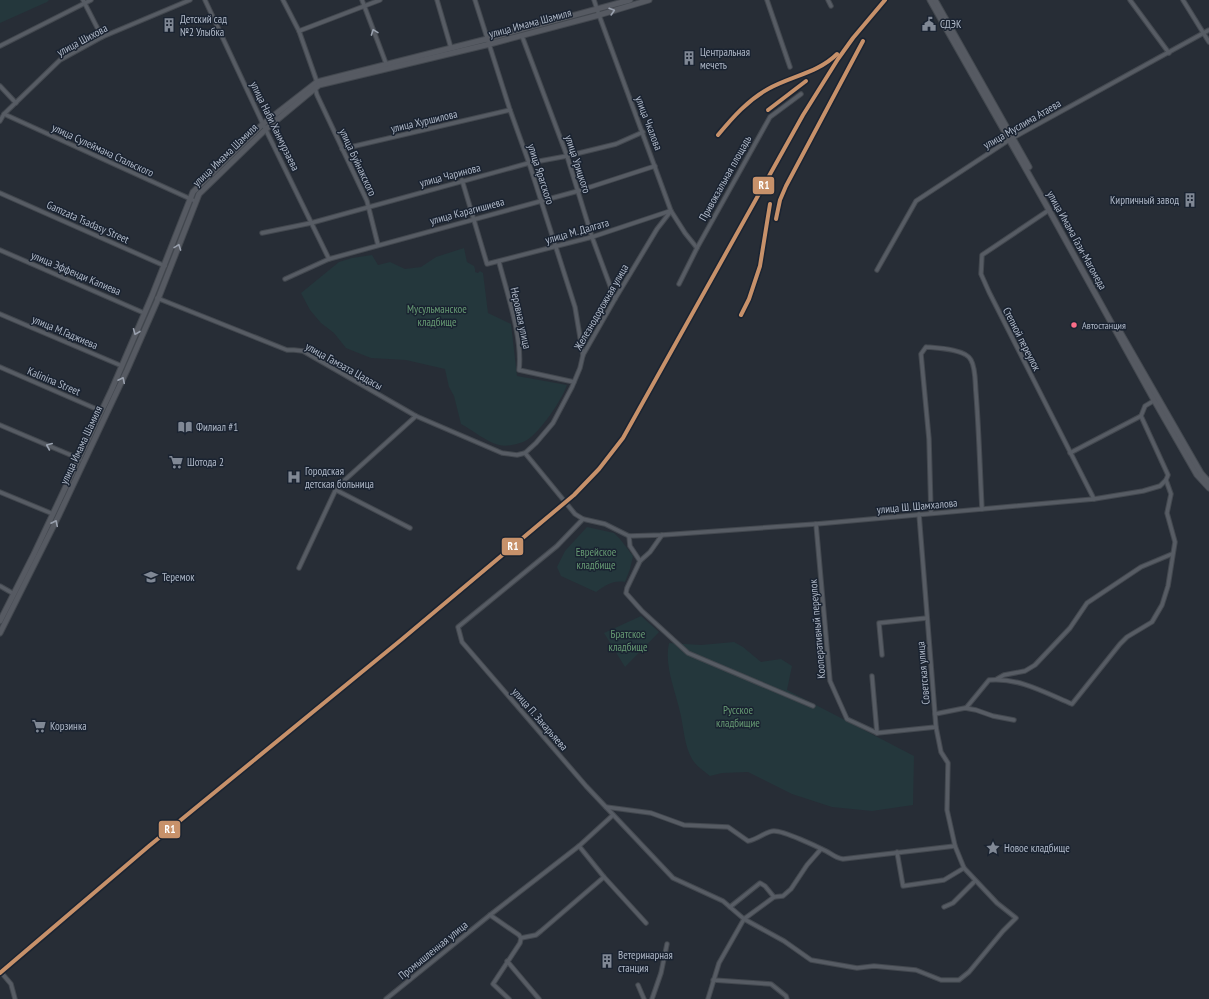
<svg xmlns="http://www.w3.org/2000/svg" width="1209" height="999" font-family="'PT Sans Narrow',sans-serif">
	<rect width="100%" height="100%" fill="#272d36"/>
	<g fill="#24373c">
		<path d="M0,0H49L47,2L0,23Z"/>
		<path d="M464,248L467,262L474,266L475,269V272L478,273L480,271L483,273L488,313L511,324L517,376L567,385C562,400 540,432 527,440C520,444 507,447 499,445C486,442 473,430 461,424L454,396L449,387L445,369L406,360L371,358L346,348L334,333L321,323L310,310L301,293L339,262L352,258L372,255L378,265L390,262L405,269L421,267L436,257Z"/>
		<path d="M587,527L614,533L620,539L633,556L630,569L625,582C613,580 606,585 596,592L561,576L557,567L565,551Z"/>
		<path d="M641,616L659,632L625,667L604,633Z"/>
		<path d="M734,642L743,647L761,662L781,659L792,666L787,690L914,756L913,805L872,811L832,807L792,794L748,772L722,773L710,776C704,771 696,766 692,759C684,745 684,728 680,712C675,689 664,666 669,643L701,645Z"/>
	</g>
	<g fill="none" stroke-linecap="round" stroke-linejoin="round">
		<defs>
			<g id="street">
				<path d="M83,0L102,37"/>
				<path d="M205,0L263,124L329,259"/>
				<path d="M283,0L299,31L317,82"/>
				<path d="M362,0L387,66"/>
				<path d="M437,0L451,48"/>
				<path d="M475,0L510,110L529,163L575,307L583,355"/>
				<path d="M594,0L599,15L671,211L685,233L697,248"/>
				<path d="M767,0L790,67"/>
				<path d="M828,0L831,6"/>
				<path d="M1130,0L1169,53"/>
				<path d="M1183,0L1209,42"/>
				<path d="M299,31L380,0"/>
				<path d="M522,36L567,156L592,237L615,299"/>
				<path d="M0,46L91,0"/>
				<path d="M0,86L16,103"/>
				<path d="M315,88L317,95L367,201L378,245"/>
				<path d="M4,114L195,201"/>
				<path d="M0,121L4,114L60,60L102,37L190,0"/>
				<path d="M342,149L510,110"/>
				<path d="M462,180L487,264L592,237L670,211"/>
				<path d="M0,193L165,266"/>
				<path d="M1049,210L982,255L981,274L989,292L1094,499"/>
				<path d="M262,233L311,223L529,163L567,156L616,144L643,132"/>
				<path d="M0,250L144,313"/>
				<path d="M499,262C507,293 523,339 519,370L574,382"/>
				<path d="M877,270L916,201L1009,140L1209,30"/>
				<path d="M285,279L329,259L578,191L655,166"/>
				<path d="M679,284L697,248L770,117L801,94"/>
				<path d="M157,298L287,350H294L303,351L416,416L502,453L517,455L525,453L536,443L553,423L572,387L580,368L583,355L615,299L657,229L671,211"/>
				<path d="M0,314L122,366"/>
				<path d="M0,367L101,411"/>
				<path d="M0,425L80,459"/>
				<path d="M525,453L575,514L583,519L605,524L629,536L662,535L816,524L1094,499L1143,491L1160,486L1166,480L1168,475L1141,416L1145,406L1155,400"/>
				<path d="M1070,453L1141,416"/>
				<path d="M336,490L410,528"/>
				<path d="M0,492L53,514"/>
				<path d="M931,513L929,439L921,354L926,347C937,348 966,349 971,360C976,369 975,383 976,393C979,432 980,470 982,509"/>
				<path d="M583,519L557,546L458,627L462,642L586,786L673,878L723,901L744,919L774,897L783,896L791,889L807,865L821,849"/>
				<path d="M816,524L830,681L847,719L877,733L936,727"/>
				<path d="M662,535L650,552L640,561L627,588L626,593L642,611L688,653L813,706"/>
				<path d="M629,536L630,546L640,561"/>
				<path d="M299,568L337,487L416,416"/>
				<path d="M0,586L14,594"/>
				<path d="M882,655L879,623L927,618"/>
				<path d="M872,676L877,733"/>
				<path d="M997,679L1004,675L1025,671L1035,665L1070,628L1087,603L1141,567L1172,554"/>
				<path d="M966,708L989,680C1018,677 1046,693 1072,704L1120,644L1127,637L1152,622L1162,605L1168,586L1175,542L1167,513L1171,494L1166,480"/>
				<path d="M935,714L965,708L976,710L993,716L1014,720"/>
				<path d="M606,807L651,813L684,825L728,827L748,841C757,840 766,831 774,831C784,831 816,846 826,851C832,854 835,858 843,859L955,846"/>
				<path d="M579,846L604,877L646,923"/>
				<path d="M897,852L903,886L944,880L964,868"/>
				<path d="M730,907L760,883L765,886L774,897"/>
				<path d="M944,907L953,903L975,881"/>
				<path d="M490,915L519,935L521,938L520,943L493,984L509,999"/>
				<path d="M521,938L536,935L541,931L604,877"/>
				<path d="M507,961L539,999"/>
				<path d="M0,971L11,984L15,999"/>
				<path d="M713,980L771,984L786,996L787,999"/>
				<path d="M638,985L644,999"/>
				<path d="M386,999L490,915L579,846L613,815"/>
				<path d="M652,999L661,973L667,944"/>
				<path d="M708,999L719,963L744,919L784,941L811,960L857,968L874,966L916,970L941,980H959L969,972L1003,931L1016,918L997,903L964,868L955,846L947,810L948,763L941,752L936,727L919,514"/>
			</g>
			<g id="secondary">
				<path d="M930,0L1049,210L1154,400L1197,475L1209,488"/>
				<path d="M935,0L1029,167"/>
				<path d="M1119,330L1201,473L1209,482"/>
				<path d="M0,621L34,554L112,389L152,296L193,192L263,124L317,82L487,39L630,0"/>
				<path d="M0,633L58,517L127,370L158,299L199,194L266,129L319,85L490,44L599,15L649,0"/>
			</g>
		</defs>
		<use href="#street" stroke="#43484f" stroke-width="5.5"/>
		<use href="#secondary" stroke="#43484f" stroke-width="7"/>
		<use href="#street" stroke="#575c64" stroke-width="3.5"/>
		<use href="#secondary" stroke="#565a62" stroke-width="5"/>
		<defs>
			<g id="rail-1">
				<path d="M768,110L806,81"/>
				<path d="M718,135C733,117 748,100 768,89C791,76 818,73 837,54"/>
				<path d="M776,219L780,200L786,186L863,41"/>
				<path d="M741,315L749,299L760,266L770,204"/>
				<path d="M0,973L149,846L401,640L574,495L599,469L623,438L803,115L838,59L853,38L885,0"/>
			</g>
		</defs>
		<use href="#rail-1" stroke="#1a2331" stroke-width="7"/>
		<use href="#rail-1" stroke="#c7916a" stroke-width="4"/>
	</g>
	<defs><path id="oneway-chevron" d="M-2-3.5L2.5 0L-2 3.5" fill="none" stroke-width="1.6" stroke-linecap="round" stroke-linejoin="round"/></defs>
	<g stroke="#9aa1ae">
		<use href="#oneway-chevron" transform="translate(612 11) rotate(-17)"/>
		<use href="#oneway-chevron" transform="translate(178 247) rotate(-70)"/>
		<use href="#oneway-chevron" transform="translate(136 332) rotate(112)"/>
		<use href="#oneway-chevron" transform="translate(122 380) rotate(-64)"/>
		<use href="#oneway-chevron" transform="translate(55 523) rotate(-64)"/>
	</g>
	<g stroke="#9aa2af">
		<use href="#oneway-chevron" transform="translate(374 32) rotate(-110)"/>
		<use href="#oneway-chevron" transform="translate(49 446) rotate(-157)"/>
	</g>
	<defs>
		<symbol id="civic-bare" viewBox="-9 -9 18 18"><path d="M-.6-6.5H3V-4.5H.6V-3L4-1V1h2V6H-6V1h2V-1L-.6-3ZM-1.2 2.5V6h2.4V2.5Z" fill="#808895" stroke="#1a2331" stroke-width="2.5" paint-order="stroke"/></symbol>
		<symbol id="building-bare" viewBox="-9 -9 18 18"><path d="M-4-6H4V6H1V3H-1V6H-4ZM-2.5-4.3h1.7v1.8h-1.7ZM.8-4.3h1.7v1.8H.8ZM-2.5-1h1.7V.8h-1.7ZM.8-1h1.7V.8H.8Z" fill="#808895" stroke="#1a2331" stroke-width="2.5" paint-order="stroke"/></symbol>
		<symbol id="library-bare" viewBox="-9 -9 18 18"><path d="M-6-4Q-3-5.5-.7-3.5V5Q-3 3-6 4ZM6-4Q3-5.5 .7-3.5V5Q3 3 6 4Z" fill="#808895" stroke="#1a2331" stroke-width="2.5" paint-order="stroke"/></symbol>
		<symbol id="supermarket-bare" viewBox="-9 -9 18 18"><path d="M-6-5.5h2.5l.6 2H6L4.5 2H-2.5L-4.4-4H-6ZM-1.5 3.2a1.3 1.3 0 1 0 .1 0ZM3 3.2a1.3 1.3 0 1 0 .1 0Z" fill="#808895" stroke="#1a2331" stroke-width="2.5" paint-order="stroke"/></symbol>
		<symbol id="hospital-bare" viewBox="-9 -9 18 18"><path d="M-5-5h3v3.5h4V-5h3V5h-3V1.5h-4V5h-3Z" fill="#808895" stroke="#1a2331" stroke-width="2.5" paint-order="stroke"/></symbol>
		<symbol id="school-bare" viewBox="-9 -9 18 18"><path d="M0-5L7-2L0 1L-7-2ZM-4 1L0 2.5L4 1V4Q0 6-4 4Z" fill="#808895" stroke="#1a2331" stroke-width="2.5" paint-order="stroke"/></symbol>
		<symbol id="sight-bare" viewBox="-9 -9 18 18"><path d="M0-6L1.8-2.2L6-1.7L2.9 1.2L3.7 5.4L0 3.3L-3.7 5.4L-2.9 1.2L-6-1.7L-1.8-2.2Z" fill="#808895" stroke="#1a2331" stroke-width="2.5" paint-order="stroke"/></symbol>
	</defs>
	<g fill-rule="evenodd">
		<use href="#civic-bare" x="919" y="14" width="20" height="20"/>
		<use href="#building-bare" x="159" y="15" width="20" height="20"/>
		<use href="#building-bare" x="679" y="48" width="20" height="20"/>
		<use href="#building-bare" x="1180" y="190" width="20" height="20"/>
		<use href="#library-bare" x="175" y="417" width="20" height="20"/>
		<use href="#supermarket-bare" x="166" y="452" width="20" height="20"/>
		<use href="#hospital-bare" x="284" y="467" width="20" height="20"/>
		<use href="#school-bare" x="141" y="567" width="20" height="20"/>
		<use href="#supermarket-bare" x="29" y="716" width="20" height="20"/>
		<use href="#sight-bare" x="983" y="838" width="20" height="20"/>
		<use href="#building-bare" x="597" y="951" width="20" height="20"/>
	</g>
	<circle fill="#fb6d88" stroke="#1a2331" stroke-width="1.5" cx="1074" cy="325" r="3.5"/>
	<g text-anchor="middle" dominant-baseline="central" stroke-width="3" stroke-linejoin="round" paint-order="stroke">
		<g font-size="10" fill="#b0b9c8" stroke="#1a2331" text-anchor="start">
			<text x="1082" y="325">Автостанция</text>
		</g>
		<g font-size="11" fill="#b0b9c8" stroke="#1a2331" text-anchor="start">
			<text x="180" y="19">Детский сад<tspan x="180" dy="13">№2 Улыбка</tspan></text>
			<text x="940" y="24">СДЭК</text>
			<text x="700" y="52">Центральная<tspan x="700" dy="13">мечеть</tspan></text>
			<text x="1179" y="200" text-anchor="end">Кирпичный завод</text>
			<text x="196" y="427">Филиал #1</text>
			<text x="187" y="462">Шотода 2</text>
			<text x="305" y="471">Городская<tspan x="305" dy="13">детская больница</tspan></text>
			<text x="162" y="577">Теремок</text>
			<text x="50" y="726">Корзинка</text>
			<text x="1004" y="848">Новое кладбище</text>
			<text x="618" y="955">Ветеринарная<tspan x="618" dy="13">станция</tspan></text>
		</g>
		<g font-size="11" fill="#b0b9c8" stroke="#1a2331">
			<text transform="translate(530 23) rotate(-15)">улица Имама Шамиля</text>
			<text transform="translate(82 40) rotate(-28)">улица Шихова</text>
			<text transform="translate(424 121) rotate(-13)">улица Хуршилова</text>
			<text transform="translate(649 123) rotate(69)">улица Чкалова</text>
			<text transform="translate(1022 124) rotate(-30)">улица Муслима Атаева</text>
			<text transform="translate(275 126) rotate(64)">улица Наби Ханмурзаева</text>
			<text transform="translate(103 150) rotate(25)">улица Сулеймана Стальского</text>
			<text transform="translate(225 155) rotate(-44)">улица Имама Шамиля</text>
			<text transform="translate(358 162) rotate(65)">улица Буйнакского</text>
			<text transform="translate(578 164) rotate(72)">улица Урицкого</text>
			<text transform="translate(541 174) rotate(72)">улица Ярагского</text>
			<text transform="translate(450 175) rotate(-15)">улица Чаринова</text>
			<text transform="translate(725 178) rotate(-61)">Привокзальная площадь</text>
			<text transform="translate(467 211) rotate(-15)">улица Карагишиева</text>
			<text transform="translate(88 222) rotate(24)">Gamzata Tsadasy Street</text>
			<text transform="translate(577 231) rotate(-16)">улица М. Далгата</text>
			<text transform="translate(1077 240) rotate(61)">улица Имама Гази-Магомеда</text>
			<text transform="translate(76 273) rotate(23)">улица Эффенди Капиева</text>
			<text transform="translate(601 307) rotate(-60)">Железнодорожная улица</text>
			<text transform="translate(521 318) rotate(78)">Неровная улица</text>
			<text transform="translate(65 332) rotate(23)">улица М.Гаджиева</text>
			<text transform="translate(1022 339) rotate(63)">Степной переулок</text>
			<text transform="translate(344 366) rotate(29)">улица Гамзата Цадасы</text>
			<text transform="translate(54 381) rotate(23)">Kalinina Street</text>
			<text transform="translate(81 445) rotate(-65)">улица Имама Шамиля</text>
			<text transform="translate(917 506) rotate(-5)">улица Ш. Шамхалова</text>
			<text transform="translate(817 629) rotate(-95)">Кооперативный переулок</text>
			<text transform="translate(923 673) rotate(-95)">Советская улица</text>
			<text transform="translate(540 719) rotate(49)">улица П. Закарьяева</text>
			<text transform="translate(433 950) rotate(-39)">Промышленная улица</text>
		</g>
		<g font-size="11" fill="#669a73" stroke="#1a2331">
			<text x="437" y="309">Мусульманское<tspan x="437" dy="13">кладбище</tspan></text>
			<text x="596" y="552">Еврейское<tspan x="596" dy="13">кладбище</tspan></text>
			<text x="628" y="634">Братское<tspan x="628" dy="13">кладбище</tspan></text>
			<text x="738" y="710">Русское<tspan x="738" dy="13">кладбищие</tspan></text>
		</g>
	</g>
	<g stroke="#1a2331" stroke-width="1.5">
		<rect x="752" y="176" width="23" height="19" rx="4" fill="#c7916a"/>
		<rect x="501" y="537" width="23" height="19" rx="4" fill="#c7916a"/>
		<rect x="158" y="820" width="23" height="19" rx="4" fill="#c7916a"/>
	</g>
	<g font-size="11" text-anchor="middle" font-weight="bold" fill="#fff">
		<text x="764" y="189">R1</text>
		<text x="513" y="550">R1</text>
		<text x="170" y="833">R1</text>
	</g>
</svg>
